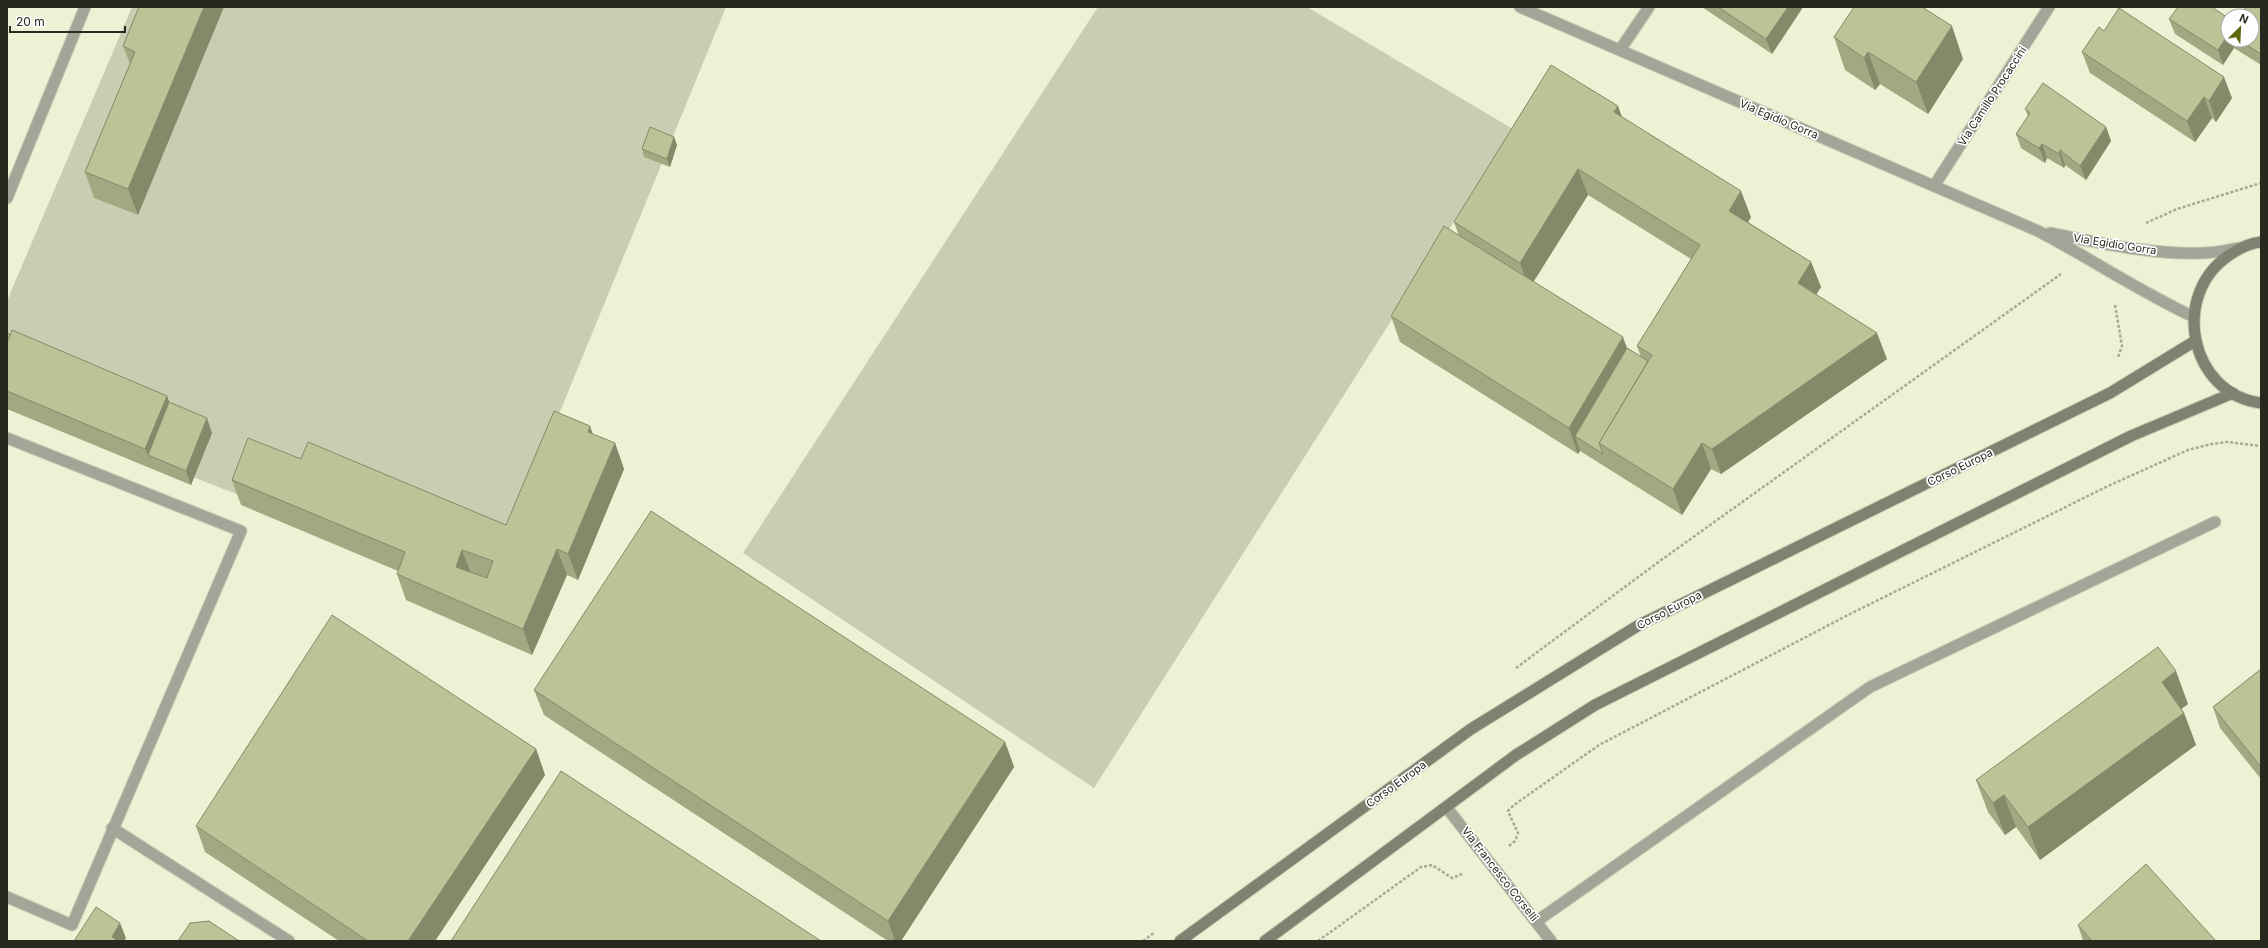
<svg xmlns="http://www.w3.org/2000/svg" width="2268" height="948" font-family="Inter,sans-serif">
	<rect width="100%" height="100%" fill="#ecf2d4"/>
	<g fill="#c8ceb1">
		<path d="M132,7H726L486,592L7,404V301Z"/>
		<path d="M1098,7H1307L1513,129L1094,788L743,553Z"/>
	</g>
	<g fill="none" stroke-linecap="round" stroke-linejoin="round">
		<defs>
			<g id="service">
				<path d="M7,438L241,531L72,925L7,897"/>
				<path d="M112,828L289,941"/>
				<path d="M1537,921L1870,687L2215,522"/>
			</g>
			<g id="minor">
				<path d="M1520,7L2038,231C2090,258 2140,292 2194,317"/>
				<path d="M1620,50L1649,7"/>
				<path d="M1934,186L2049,7"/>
				<path d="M7,198L85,7"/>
				<path d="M2050,233C2101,243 2151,255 2203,253C2215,253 2227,250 2239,248"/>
				<path d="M1447,808L1551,941"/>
			</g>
			<g id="secondary">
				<path d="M2261,242C2249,243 2238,249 2228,256C2170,296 2190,394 2261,403"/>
				<path d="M1180,941L1471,729L1639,625L2110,393L2195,341"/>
				<path d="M1265,941L1516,755L1595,705L2131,436L2233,393"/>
			</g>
		</defs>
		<use href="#service" stroke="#c8ceb3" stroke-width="13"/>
		<use href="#minor" stroke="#c8ceb3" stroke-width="13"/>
		<use href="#secondary" stroke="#c8ceb3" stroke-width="13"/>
		<g stroke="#a6ab93" stroke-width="2.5" stroke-dasharray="3 2" stroke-linecap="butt">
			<path d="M2146,223L2177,209L2261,183"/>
			<path d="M2115,305L2122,346L2118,357"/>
			<path d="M1516,668L1657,563L2061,274"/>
			<path d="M1509,846L1515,841L1518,833L1508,811L1514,805L1599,745L1850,614L2108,486L2188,450L2211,444L2228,442L2261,446"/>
			<path d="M1143,941L1155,932"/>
			<path d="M1318,941L1421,867L1432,865L1452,878L1462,874"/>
		</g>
		<use href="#service" stroke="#a3a599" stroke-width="11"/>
		<use href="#minor" stroke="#a3a599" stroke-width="11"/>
		<use href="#secondary" stroke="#7f8270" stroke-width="11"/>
	</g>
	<g fill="#a2a982" fill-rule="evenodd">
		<path d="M139,7L138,215L94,198L85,172L130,64L123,46Z"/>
		<path d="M1702,7H1803L1772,54Z"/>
		<path d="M2261,7V65L2234,48L2223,65L2175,34L2169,19L2228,40H2252Z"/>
		<path d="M2104,31L2232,98L2216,122L2212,118L2195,142L2090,73L2082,52Z"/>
		<path d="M1834,37L1963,59L1928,114L1880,84L1875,90L1845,70Z"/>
		<path d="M2025,109L2106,127L2111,141L2086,180L2065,165L2064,168L2047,158L2045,163L2021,148L2016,134L2028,116Z"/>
		<path d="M1622,117L1751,217L1748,222L1811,262L1821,287L1816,294L1887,359L1721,474L1711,469L1682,515L1580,451L1578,454L1400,342L1391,316L1459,236L1454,222ZM1588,195L1691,259L1637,346L1641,357L1627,348L1533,282Z"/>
		<path d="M674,137L677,145L670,167L644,157L642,149Z"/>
		<path d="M7,333L167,396L169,402L212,433L191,485L7,409Z"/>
		<path d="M593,434L615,443L624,469L578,580L567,575L532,655L406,600L397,574L398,571L241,505L232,480L301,459L506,525Z"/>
		<path d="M2261,669V779L2220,728L2213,707Z"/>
		<path d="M534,690L1005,742L1014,767L901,941H888L544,715Z"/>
		<path d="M2188,704L2181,709L2184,713L2196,745L2040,860L2016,827L2005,835L1988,812L1976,780Z"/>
		<path d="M536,749L545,775L435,941H339L205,852L196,826Z"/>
		<path d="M2078,925L2216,941H2083Z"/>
	</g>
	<g fill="#84896a">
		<path d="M204,7H224L138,215L128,189Z"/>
		<path d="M1788,7H1803L1772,54L1766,39Z"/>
		<path d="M1952,26L1963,59L1928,114L1916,82Z"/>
		<path d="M2228,35V40H2231L2234,48L2223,65L2218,50Z"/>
		<path d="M1868,52L1880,84L1875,90L1864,58Z"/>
		<path d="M2224,77L2232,98L2216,122L2209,101Z"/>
		<path d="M2204,97L2212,118L2195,142L2187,121Z"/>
		<path d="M1618,106L1627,131L1614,112Z"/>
		<path d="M2106,127L2111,141L2086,180L2080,166Z"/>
		<path d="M674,137L677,145L670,167L667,159Z"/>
		<path d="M2042,144L2047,158L2045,163L2039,148Z"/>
		<path d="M2060,150L2065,165L2064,168L2059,154Z"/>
		<path d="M1578,169L1588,195L1529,289L1520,263Z"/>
		<path d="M1741,191L1751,217L1739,236L1729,211Z"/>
		<path d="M1811,262L1821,287L1807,309L1798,283Z"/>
		<path d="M1877,333L1887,359L1721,474L1712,449Z"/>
		<path d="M1623,337L1632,362L1575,436L1580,451L1578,454L1569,428Z"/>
		<path d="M167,396L175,417L148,455L145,449Z"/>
		<path d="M207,418L212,433L191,485L186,471Z"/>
		<path d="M590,426L599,452L588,432Z"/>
		<path d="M615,443L624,469L578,580L568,554Z"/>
		<path d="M1702,443L1711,469L1682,515L1673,489Z"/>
		<path d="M557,549L567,575L532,655L523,629Z"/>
		<path d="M462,550L472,576L456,567Z"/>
		<path d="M2176,671L2188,704L2173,715L2162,682Z"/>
		<path d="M2184,713L2196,745L2040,860L2028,827Z"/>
		<path d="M1005,742L1014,767L901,941H895L888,921Z"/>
		<path d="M536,749L545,775L435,941H408Z"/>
		<path d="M2004,795L2016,827L2005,835L1993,803Z"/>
		<path d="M120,923L126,938L124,941H114L112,937Z"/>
	</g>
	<g fill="#bcc497" stroke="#84896a" fill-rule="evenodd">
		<path d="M139,7H204L128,189L85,172L135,52L123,46Z"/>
		<path d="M1718,7H1788L1766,39Z"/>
		<path d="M1854,7H1922L1952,26L1916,82L1868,52L1864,58L1834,37Z"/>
		<path d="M2178,7H2212L2228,18V35L2218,50L2169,19Z"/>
		<path d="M2246,7H2261V54L2239,40H2252V16H2240Z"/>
		<path d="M2119,8L2224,77L2209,101L2204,97L2187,121L2082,52L2099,27L2104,31Z"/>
		<path d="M1551,65L1618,106L1614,112L1741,191L1729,211L1811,262L1798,283L1877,333L1712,449L1702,443L1673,489L1599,443L1652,355L1637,346L1700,245L1578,169L1520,263L1454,222Z"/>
		<path d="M2043,83L2106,127L2080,166L2060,150L2059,154L2042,144L2039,148L2016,134L2030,113L2025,109Z"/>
		<path d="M650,127L674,137L667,159L642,149Z"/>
		<path d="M1444,226L1623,337L1569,428L1391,316Z"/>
		<path d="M12,330L167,396L145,449L7,391V342Z"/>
		<path d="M7,333L10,335L7,342Z"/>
		<path d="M1627,348L1648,361L1599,443L1603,454L1575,436Z"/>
		<path d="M169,402L207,418L186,471L148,455Z"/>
		<path d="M554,411L590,426L588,432L615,443L568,554L557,549L523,629L397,574L405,552L232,480L248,438L301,459L308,442L506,525ZM462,550L493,561L487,578L456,567Z"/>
		<path d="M651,511L1005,742L888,921L534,690Z"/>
		<path d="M332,615L536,749L408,941H368L196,826Z"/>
		<path d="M2158,647L2176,671L2162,682L2184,713L2028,827L2004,795L1993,803L1976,780Z"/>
		<path d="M2261,669V767L2213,707Z"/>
		<path d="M561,771L821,941H451Z"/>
		<path d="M2146,864L2216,941H2092L2078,925Z"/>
		<path d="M96,907L120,923L112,937L118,941H74Z"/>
		<path d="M209,921L239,941H178L190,923Z"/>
	</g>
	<g text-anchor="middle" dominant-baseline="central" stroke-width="3.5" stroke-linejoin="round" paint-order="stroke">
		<g font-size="11" fill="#26291e" stroke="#fff">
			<text transform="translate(1992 96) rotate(-57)">Via Camillo Procaccini</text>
			<text transform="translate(1779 119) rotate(23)">Via Egidio Gorra</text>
			<text transform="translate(2115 244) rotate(9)">Via Egidio Gorra</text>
			<text transform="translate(1960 467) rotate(-26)">Corso Europa</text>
			<text transform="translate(1669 610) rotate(-27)">Corso Europa</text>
			<text transform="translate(1396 784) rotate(-36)">Corso Europa</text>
			<text transform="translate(1500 874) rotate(52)">Via Francesco Corselli</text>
		</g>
	</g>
	<rect width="2268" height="948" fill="none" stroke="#26291e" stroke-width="16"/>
	<g transform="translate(2240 28) rotate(24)"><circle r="19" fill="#ffffff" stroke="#a8a9a5"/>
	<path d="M0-3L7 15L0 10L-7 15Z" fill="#5f690e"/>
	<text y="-6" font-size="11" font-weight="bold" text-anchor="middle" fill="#26291e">N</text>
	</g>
	<path d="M10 26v6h115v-6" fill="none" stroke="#26291e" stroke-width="2"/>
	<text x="16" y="26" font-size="12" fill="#26291e" stroke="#ffffff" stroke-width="3" paint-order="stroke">20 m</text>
</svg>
